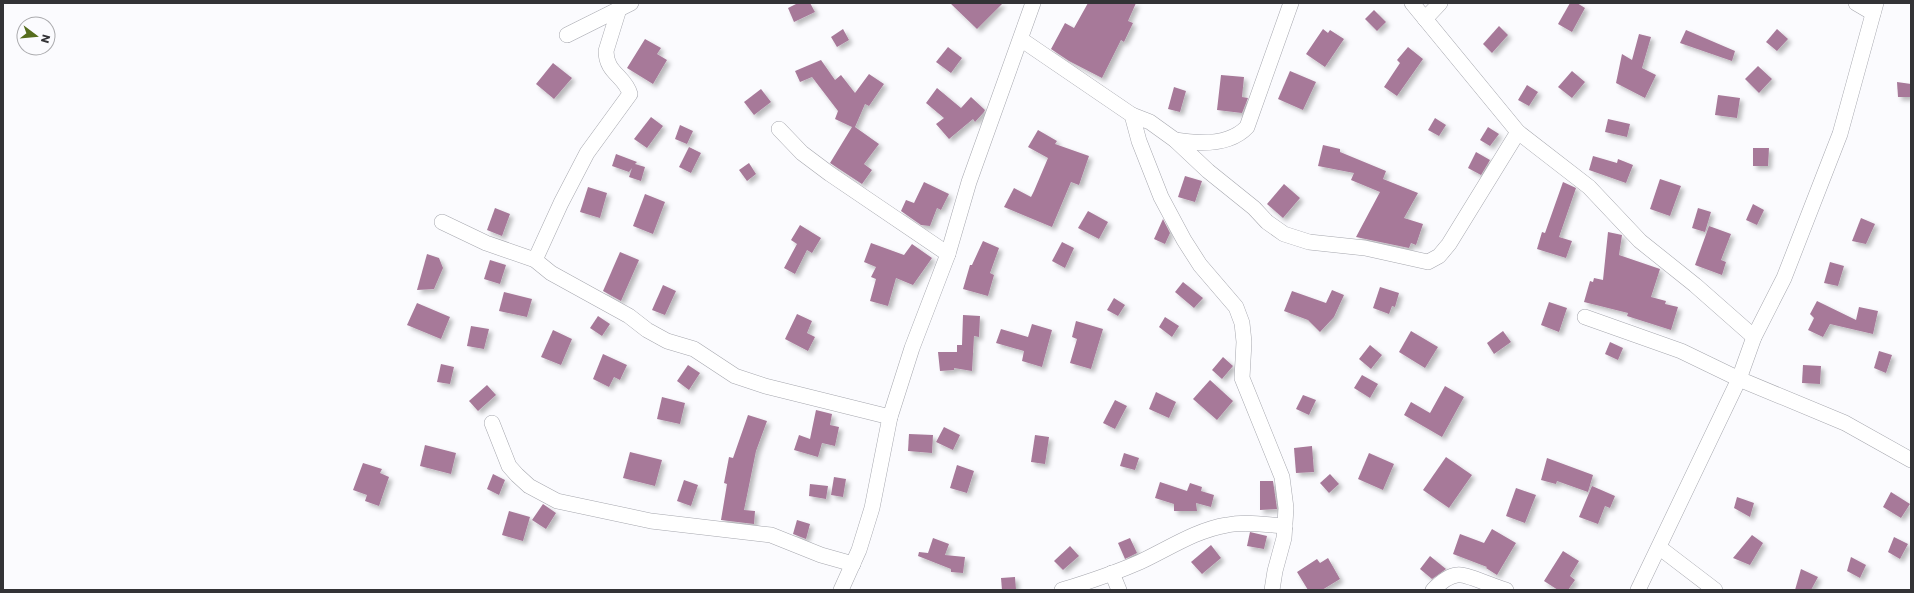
<svg xmlns="http://www.w3.org/2000/svg" width="1914" height="593" font-family="Poppins,sans-serif">
	<defs>
		<filter id="shadow"><feDropShadow dx="3.5" dy="3.5" stdDeviation="2" flood-color="#0004"/></filter>
	</defs>
	<rect width="100%" height="100%" fill="#fbfbfe"/>
	<g fill="#a77999" filter="url(#shadow)">
		<path d="M798,3H810L815,12L794,22L788,8Z"/>
		<path d="M950,3H1003L977,29Z"/>
		<path d="M1088,3H1136L1128,21L1133,23L1124,42L1121,40L1102,78L1069,61L1051,49L1065,23L1074,28Z"/>
		<path d="M1570,3H1577L1585,8L1572,32L1558,24Z"/>
		<path d="M1374,10L1386,22L1377,31L1365,19Z"/>
		<path d="M1499,26L1508,35L1492,53L1483,44Z"/>
		<path d="M843,29L849,40L837,47L831,37Z"/>
		<path d="M1323,29L1328,33L1330,30L1344,39L1325,67L1306,54Z"/>
		<path d="M1777,29L1788,39L1777,51L1766,42Z"/>
		<path d="M1686,30L1735,51L1732,61L1680,43Z"/>
		<path d="M1639,34L1651,37L1642,68L1656,75L1645,98L1616,83L1622,54L1632,60Z"/>
		<path d="M645,39L661,48L657,54L667,60L653,84L627,68Z"/>
		<path d="M948,47L962,58L951,73L936,62Z"/>
		<path d="M1408,47L1423,59L1397,96L1384,87L1400,63L1397,60Z"/>
		<path d="M821,60L835,80L841,75L855,93L869,74L884,84L869,106L865,104L855,127L879,144L864,164L872,170L862,184L830,163L852,127L835,119L838,111L812,77L800,82L795,71Z"/>
		<path d="M553,63L572,78L554,99L536,84Z"/>
		<path d="M1758,66L1772,79L1759,93L1745,79Z"/>
		<path d="M1290,71L1316,82L1303,110L1278,99Z"/>
		<path d="M1572,71L1585,82L1572,98L1558,87Z"/>
		<path d="M1221,75L1244,77L1242,97L1248,98L1242,113L1217,110Z"/>
		<path d="M1897,82L1911,84V97H1898Z"/>
		<path d="M1527,85L1538,92L1529,106L1518,100Z"/>
		<path d="M1174,87L1186,91L1180,112L1168,109Z"/>
		<path d="M937,88L961,108L971,97L985,110L984,112L975,122L973,119L949,139L936,124L944,118L926,103Z"/>
		<path d="M761,89L771,102L754,115L744,102Z"/>
		<path d="M1718,95L1740,98L1737,118L1715,115Z"/>
		<path d="M651,117L663,126L647,148L634,139Z"/>
		<path d="M1435,118L1446,125L1439,136L1428,130Z"/>
		<path d="M1608,119L1630,124L1627,137L1605,132Z"/>
		<path d="M680,125L693,131L687,144L675,139Z"/>
		<path d="M1488,127L1499,134L1490,146L1480,140Z"/>
		<path d="M1038,130L1057,141L1055,144L1089,156L1079,185L1071,182L1052,227L1004,207L1014,188L1031,197L1034,191L1048,158L1028,147Z"/>
		<path d="M1323,145L1340,149V152L1386,171L1383,179L1418,193L1404,218L1423,224L1416,245L1411,243L1409,248L1356,237L1380,192L1351,180L1354,173L1318,166Z"/>
		<path d="M689,147L701,153L691,173L679,167Z"/>
		<path d="M1753,148H1769L1768,166H1753Z"/>
		<path d="M1476,152L1490,160L1481,175L1468,168Z"/>
		<path d="M616,154L637,162L635,164L645,167L641,181L629,177L632,168L629,172L612,166Z"/>
		<path d="M1593,156L1617,163L1618,159L1633,165L1626,183L1589,170Z"/>
		<path d="M749,163L756,174L747,181L739,170Z"/>
		<path d="M1185,176L1202,181L1195,202L1178,197Z"/>
		<path d="M1660,179L1681,186L1670,216L1650,209Z"/>
		<path d="M924,182L949,194L941,210L937,208L930,226L921,225L901,211L906,200L914,203Z"/>
		<path d="M1563,182L1576,188L1559,237L1572,241L1566,258L1537,249L1542,232L1545,233Z"/>
		<path d="M1284,184L1300,198L1283,218L1267,204Z"/>
		<path d="M588,187L607,193L600,218L580,212Z"/>
		<path d="M645,194L665,202L653,234L633,226Z"/>
		<path d="M1753,204L1764,210L1757,225L1746,220Z"/>
		<path d="M495,208L510,214L502,236L487,230Z"/>
		<path d="M1698,208L1711,212L1705,232L1692,228Z"/>
		<path d="M1088,211L1108,222L1099,239L1078,228Z"/>
		<path d="M1861,218L1875,224L1866,244L1852,241Z"/>
		<path d="M1163,219L1170,233L1165,244L1154,239Z"/>
		<path d="M800,225L821,238L812,253L807,250L795,274L784,268L797,244L791,240Z"/>
		<path d="M1709,226L1731,234L1721,260L1726,262L1722,275L1695,265Z"/>
		<path d="M1608,232L1622,235L1619,255L1660,269L1651,297L1666,301L1665,304L1678,307L1671,330L1627,316L1628,313L1584,302L1590,281L1593,282L1594,278L1603,280Z"/>
		<path d="M983,241L999,248L990,273L994,275L988,296L963,289L970,265H972Z"/>
		<path d="M1062,242L1074,248L1065,268L1052,261Z"/>
		<path d="M871,243L904,255L912,244L932,258L913,285L896,278L888,306L870,301L876,279L871,277L876,267L864,262Z"/>
		<path d="M620,252L639,260L621,301L603,291Z"/>
		<path d="M427,254L439,258L443,268L434,289L417,290Z"/>
		<path d="M490,260L506,265L500,284L484,279Z"/>
		<path d="M1830,262L1844,266L1838,286L1824,283Z"/>
		<path d="M1183,282L1203,298L1194,308L1175,292Z"/>
		<path d="M663,285L676,291L665,315L652,310Z"/>
		<path d="M1380,287L1399,293L1395,307L1392,306L1389,314L1373,308Z"/>
		<path d="M1332,290L1344,295L1334,317L1320,332L1308,320L1284,311L1292,291L1326,303Z"/>
		<path d="M504,292L532,299L527,317L499,311Z"/>
		<path d="M1114,298L1125,305L1118,316L1107,310Z"/>
		<path d="M1817,301L1856,320L1859,307L1878,311L1873,334L1830,324L1823,337L1808,330L1814,318L1810,314Z"/>
		<path d="M1549,302L1567,308L1559,332L1541,325Z"/>
		<path d="M417,303L450,317L441,339L407,325Z"/>
		<path d="M797,314L812,321L807,333L815,337L808,351L785,339Z"/>
		<path d="M963,315L980,316L979,337L974,336L972,371L954,368V370L940,371L938,352H957V345H962Z"/>
		<path d="M598,316L610,324L602,336L590,328Z"/>
		<path d="M1165,317L1179,326L1172,337L1159,327Z"/>
		<path d="M1076,321L1103,329L1091,369L1070,363L1077,339L1072,337Z"/>
		<path d="M1032,324L1052,330L1042,367L1022,361L1024,351L996,343L1001,329L1028,337Z"/>
		<path d="M471,326L489,329L484,349L467,346Z"/>
		<path d="M553,330L572,339L561,365L541,357Z"/>
		<path d="M1411,331L1438,347L1425,368L1399,352Z"/>
		<path d="M1503,331L1511,342L1494,354L1487,343Z"/>
		<path d="M1610,342L1623,348L1618,360L1605,354Z"/>
		<path d="M1370,345L1382,355L1371,369L1359,359Z"/>
		<path d="M1879,351L1892,355L1886,373L1874,368Z"/>
		<path d="M603,354L627,365L620,380L614,377L609,387L593,379Z"/>
		<path d="M1223,357L1233,366L1222,379L1212,370Z"/>
		<path d="M441,364L454,367L450,384L437,382Z"/>
		<path d="M688,365L700,373L689,390L677,381Z"/>
		<path d="M1803,365L1821,366L1820,384L1802,383Z"/>
		<path d="M1362,375L1378,384L1370,398L1354,388Z"/>
		<path d="M1210,380L1233,401L1217,420L1193,399Z"/>
		<path d="M487,385L496,395L478,411L469,401Z"/>
		<path d="M1445,386L1464,397L1442,437L1404,415L1411,402L1430,413Z"/>
		<path d="M1156,392L1176,402L1169,418L1149,409Z"/>
		<path d="M1303,395L1316,400L1309,415L1296,409Z"/>
		<path d="M662,397L685,403L680,424L657,419Z"/>
		<path d="M1115,400L1127,406L1115,429L1103,423Z"/>
		<path d="M816,410L832,414L830,425L839,427L835,446L822,443L818,457L794,450L799,435L810,439Z"/>
		<path d="M748,415L767,421L756,451L744,510L755,511L754,524L721,520L727,484L724,483L729,457L733,458Z"/>
		<path d="M944,427L960,435L953,450L936,442Z"/>
		<path d="M909,434L933,435L932,453L908,451Z"/>
		<path d="M1035,435L1049,437L1045,464L1031,462Z"/>
		<path d="M425,445L456,453L451,474L420,466Z"/>
		<path d="M1312,446L1314,472L1296,473L1294,448Z"/>
		<path d="M630,452L662,460L655,486L623,478Z"/>
		<path d="M1124,453L1139,458L1135,470L1120,466Z"/>
		<path d="M1369,453L1394,464L1383,490L1358,479Z"/>
		<path d="M1446,457L1472,475L1449,508L1423,490Z"/>
		<path d="M1547,458L1593,475L1588,492L1557,481L1556,484L1541,480Z"/>
		<path d="M363,463L382,469L380,473L389,477L379,506L365,501L367,495L353,490Z"/>
		<path d="M957,465L974,471L967,493L950,488Z"/>
		<path d="M493,474L505,480L499,495L487,489Z"/>
		<path d="M1330,474L1339,484L1329,493L1320,483Z"/>
		<path d="M834,477L846,479L843,497L831,495Z"/>
		<path d="M684,480L698,485L691,506L677,501Z"/>
		<path d="M1260,481H1273L1277,509L1260,510Z"/>
		<path d="M1160,482L1187,491L1190,483L1202,487L1201,491L1214,495L1211,507L1196,503L1197,511H1174V504L1155,498Z"/>
		<path d="M810,484L828,486L826,499L809,496Z"/>
		<path d="M1592,486L1615,496L1610,508L1605,506L1598,524L1579,517Z"/>
		<path d="M1516,488L1536,495L1525,523L1506,516Z"/>
		<path d="M1891,492L1910,504L1901,518L1883,507Z"/>
		<path d="M1737,497L1754,503L1750,517L1734,508Z"/>
		<path d="M543,504L556,513L546,529L532,520Z"/>
		<path d="M509,511L530,517L523,541L502,535Z"/>
		<path d="M797,520L810,524L806,539L793,534Z"/>
		<path d="M1492,529L1516,543L1497,575L1486,568L1487,567L1453,554L1460,534L1484,543Z"/>
		<path d="M1250,532L1267,536L1264,549L1247,546Z"/>
		<path d="M1752,535L1763,543L1750,565L1733,558Z"/>
		<path d="M1894,537L1908,544L1900,559L1888,552Z"/>
		<path d="M933,538L949,544L945,555L965,557L963,573L951,572V569L918,556L919,552L928,553Z"/>
		<path d="M1130,538L1137,553L1125,559L1118,543Z"/>
		<path d="M1211,545L1221,558L1202,574L1191,562Z"/>
		<path d="M1070,546L1079,556L1063,570L1054,561Z"/>
		<path d="M1563,551L1579,561L1570,576L1575,580L1568,590H1558L1544,581Z"/>
		<path d="M1430,556L1446,569L1432,579L1420,569Z"/>
		<path d="M1851,557L1866,565L1860,578L1847,571Z"/>
		<path d="M1328,558L1340,579L1322,590H1308L1297,572L1317,559L1320,563Z"/>
		<path d="M1801,569L1818,577L1811,590H1795Z"/>
		<path d="M1015,577L1016,590H1002L1001,578Z"/>
	</g>
	<g fill="none" stroke-linecap="round" stroke-linejoin="round">
		<defs>
			<g id="minor">
				<path d="M1412,3L1518,132L1589,187L1640,241L1695,285L1754,337"/>
				<path d="M1856,3L1873,13"/>
				<path d="M1425,19L1440,3"/>
				<path d="M567,35L631,3"/>
				<path d="M1022,40L1132,115L1139,141L1161,197L1184,240L1200,265L1236,307L1242,323L1244,342L1242,378L1282,477L1286,508L1284,538L1275,571L1272,590"/>
				<path d="M1132,115L1150,122L1175,140L1208,171L1254,208L1267,222L1284,234L1309,242L1365,248L1428,262L1439,256L1449,244L1518,132"/>
				<path d="M779,129L802,153L830,174L948,254"/>
				<path d="M1175,140C1198,144 1229,146 1247,127L1291,3"/>
				<path d="M442,222L486,243L535,260L551,273L629,316L647,330L667,341L694,349L735,376L765,386L890,417"/>
				<path d="M535,260L561,203L587,153L630,94C625,76 606,73 606,51L619,9"/>
				<path d="M1585,317L1681,351L1739,379L1845,423L1911,460"/>
				<path d="M492,423L509,466L517,475L529,486L557,501L651,521L771,535L821,555L853,564"/>
				<path d="M1660,548L1715,590"/>
				<path d="M1112,573L1119,590"/>
				<path d="M841,590L859,550L872,508L890,417L912,348L948,254L969,182L1033,3"/>
				<path d="M1062,590C1088,582 1115,573 1140,562C1168,549 1196,530 1227,525C1246,521 1266,525 1285,526"/>
				<path d="M1433,590C1439,584 1448,576 1457,575C1465,573 1494,587 1506,590"/>
				<path d="M1638,590L1739,379L1754,337L1784,278L1840,134L1876,3"/>
			</g>
		</defs>
		<use href="#minor" stroke="#a6a7ae" stroke-width="16"/>
		<use href="#minor" stroke="#fff" stroke-width="15"/>
	</g>
	<rect width="1914" height="593" fill="none" stroke="#333336" stroke-width="8"/>
	<g transform="translate(36 36) rotate(106)"><circle r="19" fill="#fbfbfe" stroke="#ababae"/>
	<path d="M0-3L7 15L0 10L-7 15Z" fill="#566d1d"/>
	<text y="-6" font-size="11" font-weight="bold" text-anchor="middle" fill="#333336">N</text>
	</g>
</svg>
